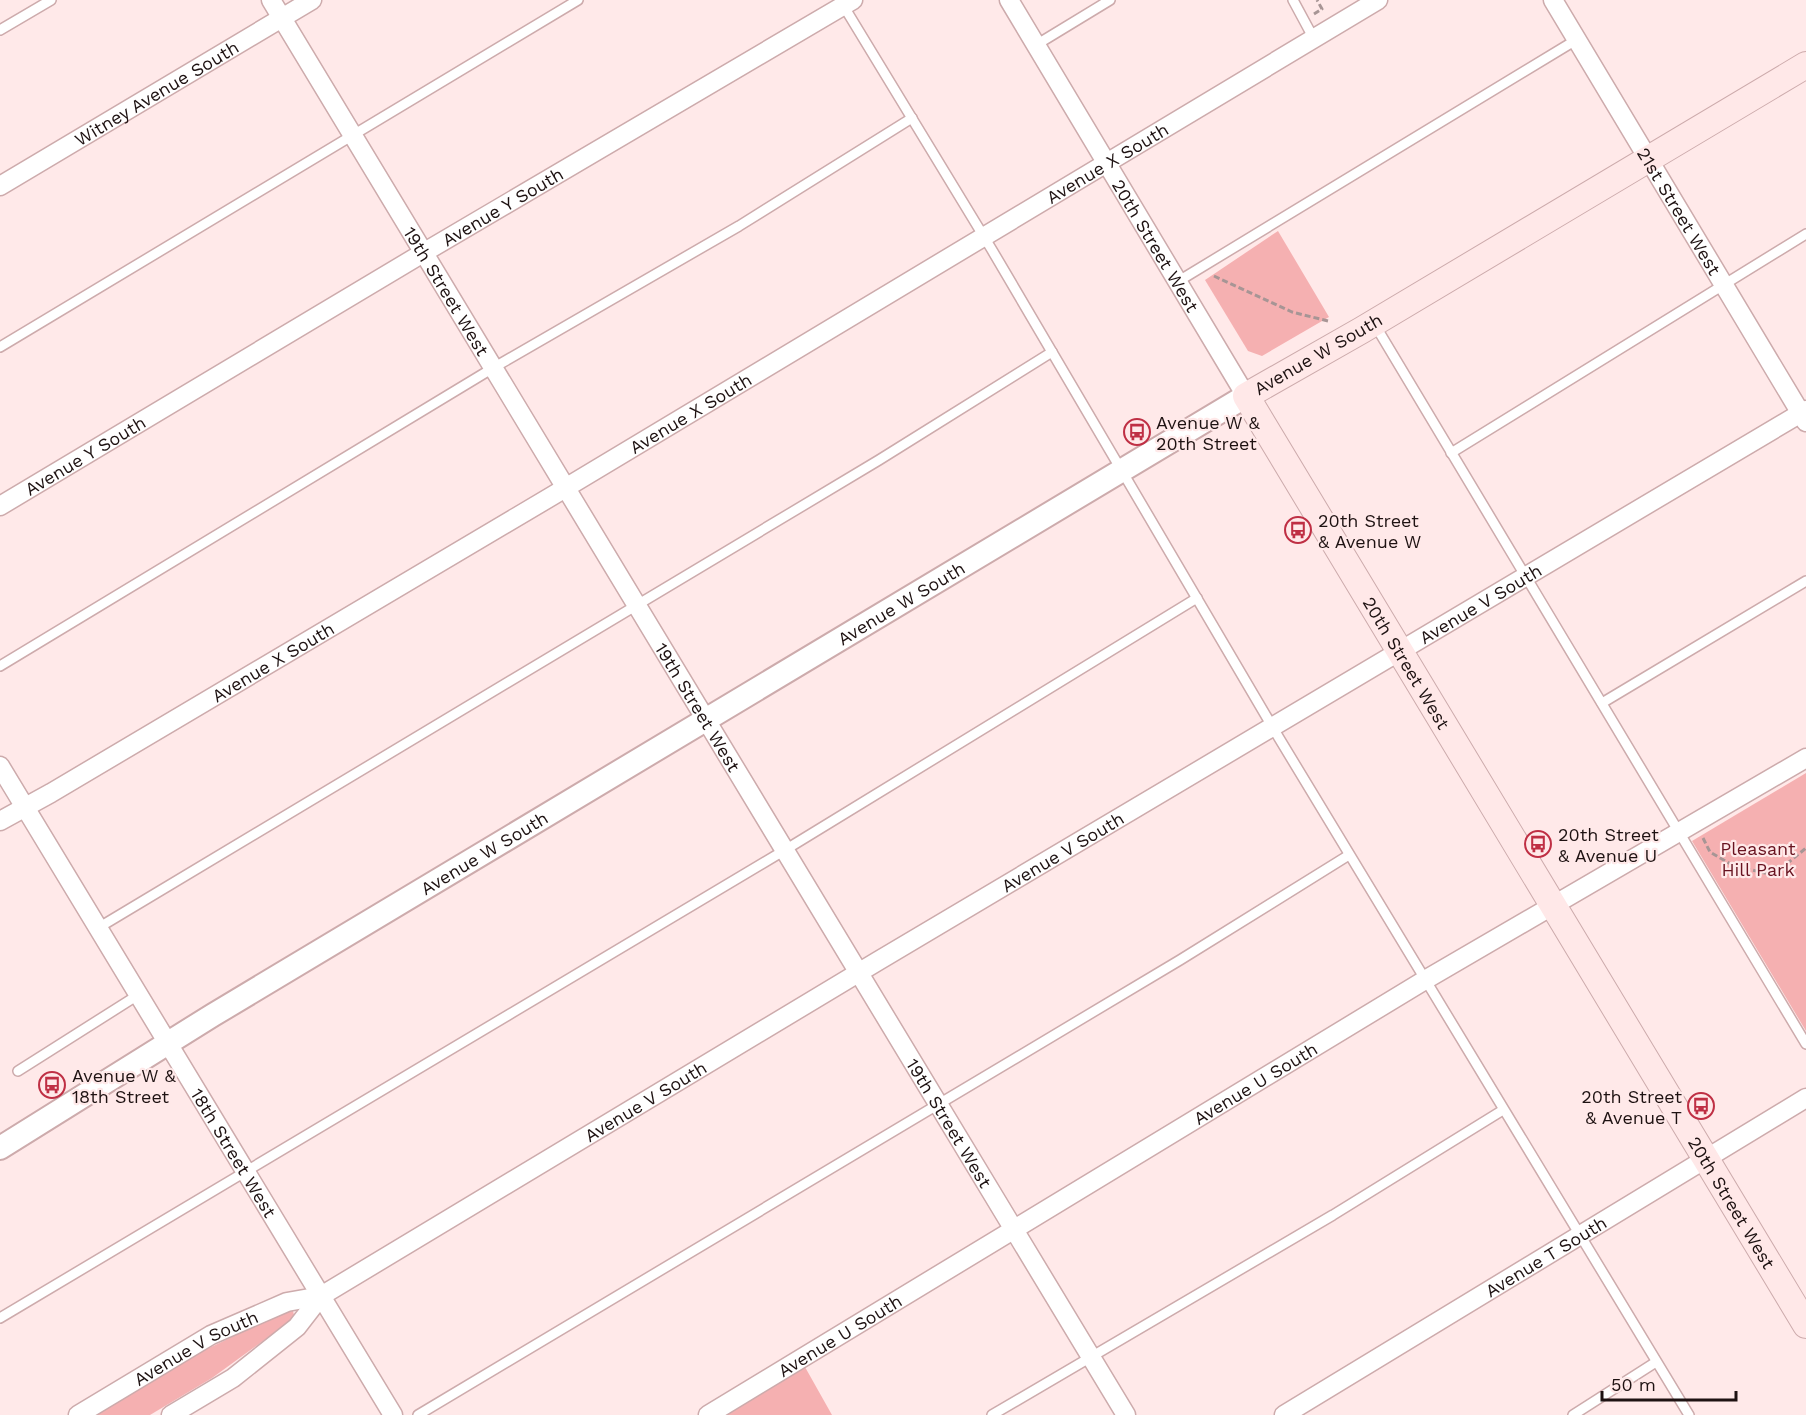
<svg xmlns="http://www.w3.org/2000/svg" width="1806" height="1415" font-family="'Work Sans',sans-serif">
	<rect width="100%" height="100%" fill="#ffe9e9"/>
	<g fill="#f5b0b1">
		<path d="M1278,231L1329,317L1262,356L1248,351L1205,280Z"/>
		<path d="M1806,773V1031L1692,841Z"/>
		<path d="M288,1310L293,1311L294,1315L293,1319L212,1378L150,1415H93L184,1360Z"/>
		<path d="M805,1367L832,1415H727Z"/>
	</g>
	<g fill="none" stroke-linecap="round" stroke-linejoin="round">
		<defs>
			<g id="service">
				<path d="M1293,0L1314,39"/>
				<path d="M843,5L992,250L1279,738L1689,1415"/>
				<path d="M0,30L51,0"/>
				<path d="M1036,45L1110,0"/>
				<path d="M1177,282L1576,40"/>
				<path d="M1375,325L1806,1044"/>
				<path d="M0,347L578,0"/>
				<path d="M1451,453L1806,234"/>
				<path d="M0,666L493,368L739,226L912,118"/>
				<path d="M1602,703L1806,581"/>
				<path d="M98,928L879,460L1052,352"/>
				<path d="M18,1071L138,995"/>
				<path d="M0,1318L785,850L1197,598"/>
				<path d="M418,1415L1180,960L1349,855"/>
				<path d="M992,1415L1333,1215L1503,1110"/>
				<path d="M1573,1415L1656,1362"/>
			</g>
			<g id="minor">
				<path id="s1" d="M271,0L1126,1415"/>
				<path id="s2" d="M1009,0L1246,396"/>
				<path id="s3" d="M1553,0L1806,422"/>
				<path id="s4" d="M0,186L312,0"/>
				<path id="s5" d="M0,506L423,253L853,0"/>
				<path id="s6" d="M0,766L393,1415"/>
				<path id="s7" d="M0,821L51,793L552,496L1378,0"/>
				<path id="s8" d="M78,1415L211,1335L287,1302L321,1296L878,961L1806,410"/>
				<path d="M171,1415L233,1378L297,1327L321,1296"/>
				<path id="s9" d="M708,1415L1425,980L1806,758"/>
				<path id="s10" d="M1284,1415L1806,1098"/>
			</g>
			<g id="tertiary">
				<path id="s11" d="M0,1148L213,1015L1246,396"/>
			</g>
			<g id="secondary">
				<path id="s12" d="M1806,65L1362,330L1246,396L1806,1325"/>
			</g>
		</defs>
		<use href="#service" stroke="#cdabac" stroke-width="12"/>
		<use href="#minor" stroke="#cdabac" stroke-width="21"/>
		<use href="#tertiary" stroke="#cdabac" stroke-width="26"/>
		<use href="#secondary" stroke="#cdabac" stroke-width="28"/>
		<g stroke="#a79595" stroke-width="3" stroke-dasharray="6 3" stroke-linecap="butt">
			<path d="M1314,14L1322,9L1317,0"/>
			<path d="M1214,276L1292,312L1328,321"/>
			<path d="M1703,838L1710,852L1734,866L1765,873L1783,867L1806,848"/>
		</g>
		<use href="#service" stroke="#fff" stroke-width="9"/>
		<use href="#minor" stroke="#fff" stroke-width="18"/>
		<use href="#tertiary" stroke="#fff" stroke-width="22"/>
		<use href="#secondary" stroke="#ffe8e8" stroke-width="26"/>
	</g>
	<defs>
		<symbol id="bus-ring" viewBox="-11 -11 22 22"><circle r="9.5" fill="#ffe9e9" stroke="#bf2f44" stroke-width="1.5"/><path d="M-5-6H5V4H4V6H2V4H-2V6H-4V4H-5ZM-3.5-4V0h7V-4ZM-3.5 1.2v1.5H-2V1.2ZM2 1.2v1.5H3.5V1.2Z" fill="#bf2f44"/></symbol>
	</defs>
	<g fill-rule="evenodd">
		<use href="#bus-ring" x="1122" y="417" width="30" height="30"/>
		<use href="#bus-ring" x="1283" y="515" width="30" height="30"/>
		<use href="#bus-ring" x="1523" y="829" width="30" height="30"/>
		<use href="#bus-ring" x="37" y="1070" width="30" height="30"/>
		<use href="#bus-ring" x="1686" y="1091" width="30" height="30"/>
	</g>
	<g text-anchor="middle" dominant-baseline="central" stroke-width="4.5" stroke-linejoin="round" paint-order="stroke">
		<g font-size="18" fill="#1e1212" stroke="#ffe9e9">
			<text stroke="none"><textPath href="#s4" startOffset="182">Witney Avenue South</textPath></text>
			<text stroke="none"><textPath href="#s7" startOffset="1288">Avenue X South</textPath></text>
			<text stroke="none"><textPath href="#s5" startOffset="585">Avenue Y South</textPath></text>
			<text stroke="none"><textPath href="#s3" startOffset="246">21st Street West</textPath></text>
			<text stroke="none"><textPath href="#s2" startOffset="286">20th Street West</textPath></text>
			<text stroke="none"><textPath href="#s1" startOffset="340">19th Street West</textPath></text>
			<text transform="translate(1318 354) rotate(-30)">Avenue W South</text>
			<text stroke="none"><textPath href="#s7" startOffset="802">Avenue X South</textPath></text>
			<text stroke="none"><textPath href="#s5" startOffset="99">Avenue Y South</textPath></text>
			<text stroke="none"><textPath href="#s11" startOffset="1053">Avenue W South</textPath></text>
			<text stroke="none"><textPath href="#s8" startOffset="1623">Avenue V South</textPath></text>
			<text stroke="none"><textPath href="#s7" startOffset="316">Avenue X South</textPath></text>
			<text stroke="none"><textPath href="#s12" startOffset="962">20th Street West</textPath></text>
			<text stroke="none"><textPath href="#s1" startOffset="826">19th Street West</textPath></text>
			<text stroke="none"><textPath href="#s8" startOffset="1137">Avenue V South</textPath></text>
			<text stroke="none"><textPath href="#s11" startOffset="567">Avenue W South</textPath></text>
			<text stroke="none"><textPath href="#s9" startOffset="640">Avenue U South</textPath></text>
			<text stroke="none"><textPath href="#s8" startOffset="651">Avenue V South</textPath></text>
			<text stroke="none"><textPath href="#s1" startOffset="1312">19th Street West</textPath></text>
			<text stroke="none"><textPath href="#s6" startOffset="452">18th Street West</textPath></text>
			<text stroke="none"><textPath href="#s12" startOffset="1592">20th Street West</textPath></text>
			<text stroke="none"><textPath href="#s10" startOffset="306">Avenue T South</textPath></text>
			<text stroke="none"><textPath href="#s9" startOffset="154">Avenue U South</textPath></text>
			<text stroke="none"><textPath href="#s8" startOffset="136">Avenue V South</textPath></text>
		</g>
		<g font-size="18" fill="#1e1212" stroke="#ffe9e9" text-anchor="start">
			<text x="1156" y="422">Avenue W &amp;<tspan x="1156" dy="21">20th Street</tspan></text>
			<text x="1318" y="520">20th Street<tspan x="1318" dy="21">&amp; Avenue W</tspan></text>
			<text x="1558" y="834">20th Street<tspan x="1558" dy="21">&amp; Avenue U</tspan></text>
			<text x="72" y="1075">Avenue W &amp;<tspan x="72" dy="21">18th Street</tspan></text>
			<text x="1682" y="1096" text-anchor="end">20th Street<tspan x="1682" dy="21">&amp; Avenue T</tspan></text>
		</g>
		<g font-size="18" fill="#681320" stroke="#ffe9e9">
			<text x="1758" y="848">Pleasant<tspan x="1758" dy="21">Hill Park</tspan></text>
		</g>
	</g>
	<path d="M1602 1391v9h134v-9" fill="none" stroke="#1e1212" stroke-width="3"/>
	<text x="1611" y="1391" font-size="18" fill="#1e1212" stroke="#ffe9e9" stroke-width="4.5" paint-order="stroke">50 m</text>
</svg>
